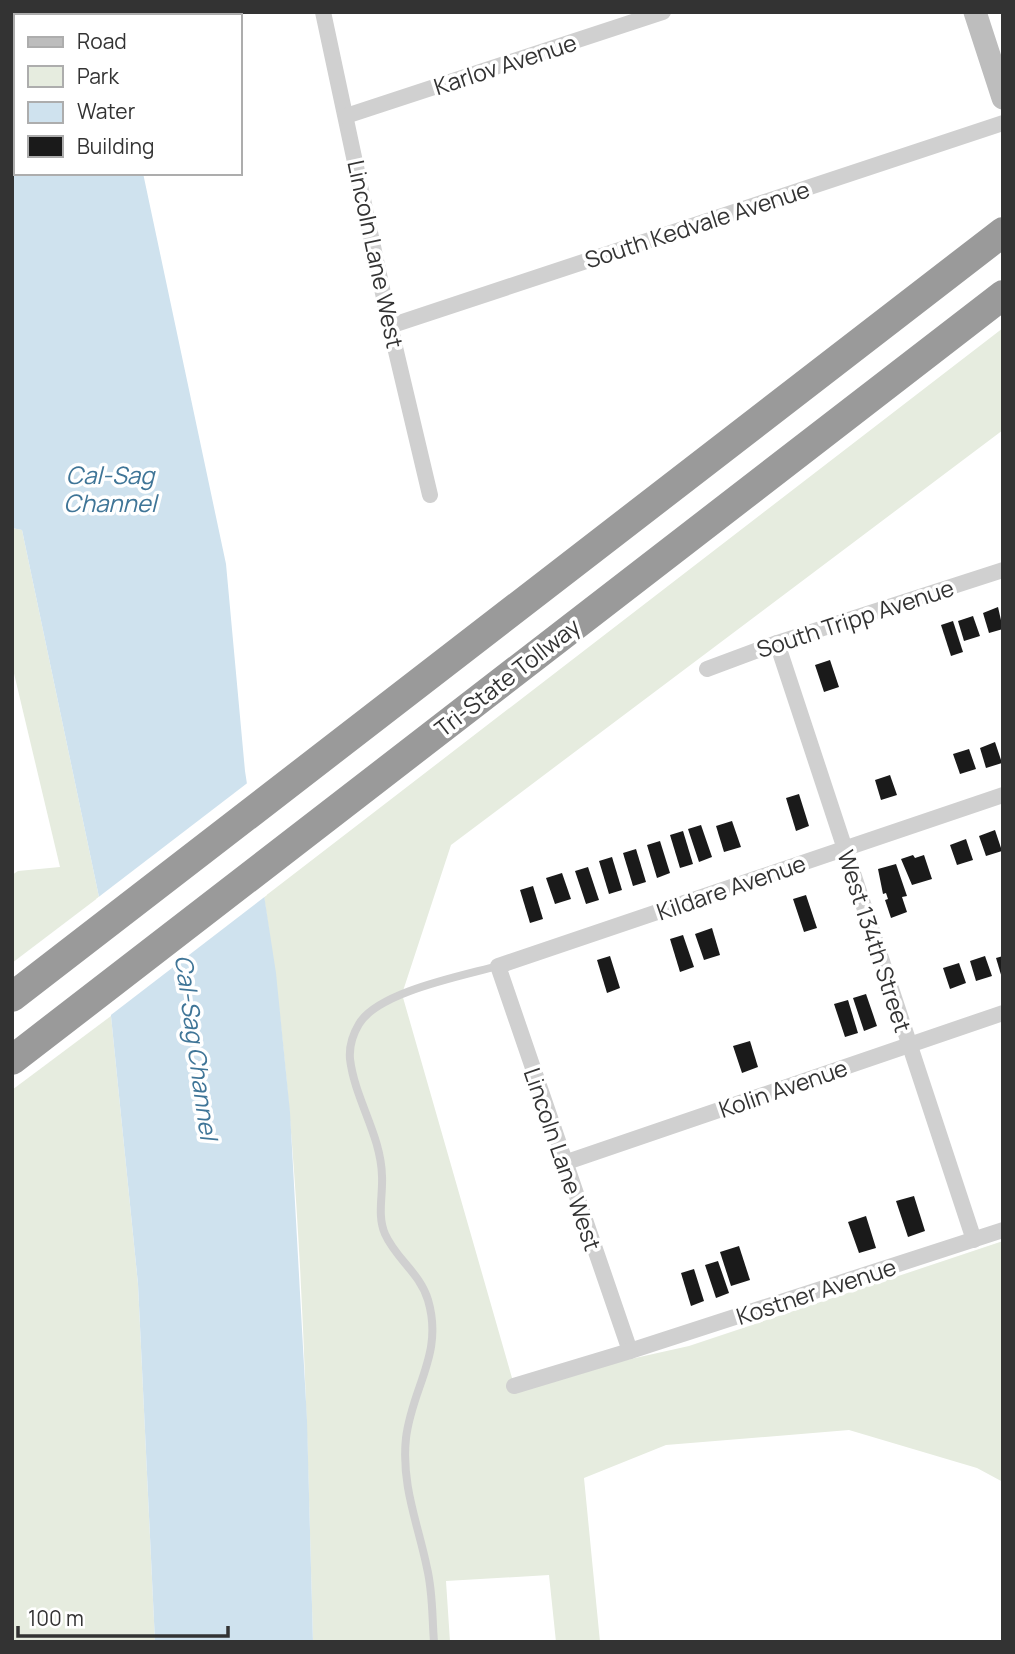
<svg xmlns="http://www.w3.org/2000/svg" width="1015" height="1654" font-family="Manrope,sans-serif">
	<rect width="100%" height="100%" fill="#fff"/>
	<g fill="#e6ecdf">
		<path d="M1003,328V430L451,845L402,994L514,1385L689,1346L1003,1241V1482L977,1468L849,1430L666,1445L584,1478L600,1642H556L549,1575L446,1581L450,1642H313C306,1394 302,1143 264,897Z"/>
		<path d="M12,528L22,530L99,897L12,963V875L18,871L60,867L12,665Z"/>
		<path d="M111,1016L138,1284L155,1642H12V1090Z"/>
	</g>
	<path fill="#cfe2ee" d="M12,12H111V16H16V173H143L226,564L245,771L276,973L290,1112L307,1420L313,1642H155L138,1284L99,897L22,530L12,528Z"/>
	<path fill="#fff" d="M250,781L267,895L107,1018L96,899Z"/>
	<g fill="#1a1a1a">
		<path d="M998,607L1003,629L989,633L983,613Z"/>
		<path d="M973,616L980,636L964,641L958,621Z"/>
		<path d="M953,621L963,652L951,656L941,625Z"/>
		<path d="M830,660L839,687L824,692L815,665Z"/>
		<path d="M995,742L1002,763L986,768L980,748Z"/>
		<path d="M969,749L976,769L960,774L953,754Z"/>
		<path d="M890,775L897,795L881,800L875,780Z"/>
		<path d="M799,794L809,826L796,831L786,798Z"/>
		<path d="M732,821L741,847L724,852L716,826Z"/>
		<path d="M701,825L712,857L699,862L688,829Z"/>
		<path d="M995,830L1002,851L986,856L979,836Z"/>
		<path d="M683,831L693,864L680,868L670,835Z"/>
		<path d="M966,839L973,860L957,865L950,845Z"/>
		<path d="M660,841L670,873L657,878L647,845Z"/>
		<path d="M636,849L646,882L633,886L623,853Z"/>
		<path d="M913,855L915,858L924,855L932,879L912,885L901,859Z"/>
		<path d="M612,857L622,890L609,894L599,861Z"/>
		<path d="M896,864L907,896L902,897L907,912L891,918L885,900L888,899L886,893L883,894L878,869Z"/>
		<path d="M588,867L599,900L586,904L575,871Z"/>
		<path d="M562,873L571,899L555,904L546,878Z"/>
		<path d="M533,886L543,919L530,923L520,890Z"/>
		<path d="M806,895L817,928L804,932L793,899Z"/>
		<path d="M712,928L720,955L704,960L695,934Z"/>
		<path d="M683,935L694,967L680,972L670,939Z"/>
		<path d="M610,956L620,988L607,993L597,960Z"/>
		<path d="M985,956L992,976L976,981L970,961Z"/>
		<path d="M1003,956V978H1002L996,958Z"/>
		<path d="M959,963L966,983L950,989L943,968Z"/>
		<path d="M866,994L877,1026L864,1031L853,998Z"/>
		<path d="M848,1000L858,1033L845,1037L834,1004Z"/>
		<path d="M750,1041L758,1067L742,1073L733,1046Z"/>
		<path d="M914,1196L925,1231L908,1237L896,1201Z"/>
		<path d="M866,1216L876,1248L859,1253L848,1222Z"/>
		<path d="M739,1246L750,1280L731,1286L720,1252Z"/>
		<path d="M718,1261L729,1293L716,1298L705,1265Z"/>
		<path d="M694,1269L704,1301L691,1306L681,1273Z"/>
	</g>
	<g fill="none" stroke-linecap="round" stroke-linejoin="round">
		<path stroke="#d0d0d0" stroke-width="8" d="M434,1642C432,1617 433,1593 427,1568C418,1524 401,1485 406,1438C412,1387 444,1354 428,1300C420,1273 396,1259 385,1234C377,1216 383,1195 382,1176C381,1135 355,1100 350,1059C349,1047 353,1034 359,1024C378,992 462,976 498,966"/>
		<g stroke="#d0d0d0" stroke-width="16">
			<path d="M323,12L390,326L430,495"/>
			<path d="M346,116L663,12"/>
			<path d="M390,326L1003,123"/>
			<path d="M777,643L974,1240"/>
			<path d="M707,669L777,643L1003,570"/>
			<path d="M564,1163L1003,1013"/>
			<path d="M630,1351L498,966L1003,795"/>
			<path d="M514,1386L630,1351L1003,1230"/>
		</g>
		<path stroke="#bdbdbd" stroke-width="23" d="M975,12L1003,98"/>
		<g stroke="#9a9a9a" stroke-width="30">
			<path d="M12,997L1003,232"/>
			<path d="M12,1060L1003,295"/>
		</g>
	</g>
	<g text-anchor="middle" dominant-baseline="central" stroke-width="7" stroke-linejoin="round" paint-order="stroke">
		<g font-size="23" fill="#333" stroke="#fff">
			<text transform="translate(505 64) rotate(-18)">Karlov Avenue</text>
			<text transform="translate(697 224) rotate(-18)">South Kedvale Avenue</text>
			<text transform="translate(376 254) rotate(78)">Lincoln Lane West</text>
			<text transform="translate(855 618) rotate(-18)">South Tripp Avenue</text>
			<text transform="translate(507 677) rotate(-38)">Tri-State Tollway</text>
			<text transform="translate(731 887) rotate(-19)">Kildare Avenue</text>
			<text transform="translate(875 941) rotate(72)">West 134th Street</text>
			<text transform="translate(783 1088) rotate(-19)">Kolin Avenue</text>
			<text transform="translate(563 1159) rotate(71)">Lincoln Lane West</text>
			<text transform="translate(816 1291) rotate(-18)">Kostner Avenue</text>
		</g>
		<g font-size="24" font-style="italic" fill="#3f7597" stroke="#fff">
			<text x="110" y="474">Cal-Sag<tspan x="110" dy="28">Channel</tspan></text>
			<text transform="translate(197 1047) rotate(82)">Cal-Sag Channel</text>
		</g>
	</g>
	<rect width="1015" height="1654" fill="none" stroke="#333333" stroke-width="28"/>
	<rect x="14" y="14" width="228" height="161" fill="#ffffff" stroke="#adadad" stroke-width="2"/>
	<rect x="28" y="37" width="35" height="10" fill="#bdbdbd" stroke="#adadad" stroke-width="2"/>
	<text x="77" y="49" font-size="21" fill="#333333">Road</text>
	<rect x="28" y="66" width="35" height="21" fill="#e6ecdf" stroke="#adadad" stroke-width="2"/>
	<text x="77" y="84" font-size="21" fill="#333333">Park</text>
	<rect x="28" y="102" width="35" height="21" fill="#cfe2ee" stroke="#adadad" stroke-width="2"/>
	<text x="77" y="119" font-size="21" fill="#333333">Water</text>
	<rect x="28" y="136" width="35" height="21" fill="#1a1a1a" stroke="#adadad" stroke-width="2"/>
	<text x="77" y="154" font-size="21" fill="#333333">Building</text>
	<path d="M18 1626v10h210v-10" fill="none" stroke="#333333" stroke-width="3.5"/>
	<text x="28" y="1626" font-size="21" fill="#333333" stroke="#ffffff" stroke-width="5" paint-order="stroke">100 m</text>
</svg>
